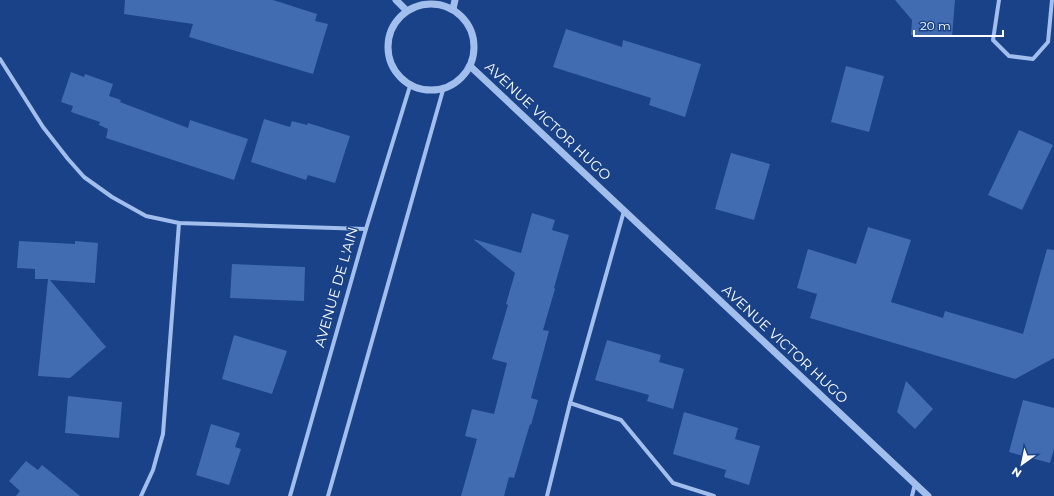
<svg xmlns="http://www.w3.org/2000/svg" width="1054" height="496" font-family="Montserrat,sans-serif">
	<rect width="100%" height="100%" fill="#194288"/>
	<g fill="#416cb2">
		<path d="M125,0H273L317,14L315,21L328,24L313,74L189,37L193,24L124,14Z"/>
		<path d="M895,0H955L952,37L911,35L912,20Z"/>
		<path d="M566,29L622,47L623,40L701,64L685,117L649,105L651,98L553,67Z"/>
		<path d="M846,66L884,76L869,132L831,122Z"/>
		<path d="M71,72L84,77L85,74L113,84L109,96L121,100L120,102L188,128L190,120L248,139L234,180L106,138L108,129L99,125L100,122L71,112L73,106L61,102Z"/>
		<path d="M264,119L290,127L292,121L307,125L308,123L350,136L335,183L308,175L306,180L251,162Z"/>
		<path d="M1019,130L1053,145L1022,210L988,195Z"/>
		<path d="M731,153L770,164L754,220L715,209Z"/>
		<path d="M532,213L555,220L552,230L569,235L554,288L555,289L543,330L549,331L531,398L538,400L531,425L530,424L514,478L509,477L504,496H461L477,439L465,436L472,409L494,414L507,363L492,359L508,305L506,304L515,273L473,239L521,253Z"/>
		<path d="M868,227L911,240L891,302L943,318L945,311L1023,334L1047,249L1054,250V358L1015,379L810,318L817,294L797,288L808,249L856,264Z"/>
		<path d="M19,241L75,244V241L98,243L95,283L50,280L106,347L70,378L38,376L48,279H35V269L17,268Z"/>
		<path d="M232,264L305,267L304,301L230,298Z"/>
		<path d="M234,335L287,351L272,394L222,379Z"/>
		<path d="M607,340L661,355L659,362L684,369L673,409L647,401L649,395L595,380Z"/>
		<path d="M906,381L933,409L915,429L897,412Z"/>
		<path d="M68,396L122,402L119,438L65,433Z"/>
		<path d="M1023,400L1054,408V449L1050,463L1009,452Z"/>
		<path d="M684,412L738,428L735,439L760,446L749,485L724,477L726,470L673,454Z"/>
		<path d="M211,424L240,433L235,447L241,449L229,485L196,475Z"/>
		<path d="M26,461L38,470L42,465L80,496H16L20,491L9,481Z"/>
	</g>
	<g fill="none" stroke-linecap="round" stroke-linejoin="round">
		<g stroke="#a1beed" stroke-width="4">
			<path d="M999,0L993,40L1009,56L1033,59L1048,42L1052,0"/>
			<path d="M0,59L43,127L68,159L84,177L112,197L146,216L179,223L366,229"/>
			<path d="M570,403L621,420L673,483L714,496"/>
			<path d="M141,496L153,470L163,434L179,223"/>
			<path d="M290,496L366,229L410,86"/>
			<path d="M328,496L443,90"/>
			<path d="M547,496L570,403L624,211"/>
			<path d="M912,496L915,484"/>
		</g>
		<g stroke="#a1beed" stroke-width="7">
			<path d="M396,0L407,11"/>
			<circle cx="431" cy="47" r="43"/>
			<path d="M453,9L455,0"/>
			<path d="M470,66L928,496"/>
		</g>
	</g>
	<g text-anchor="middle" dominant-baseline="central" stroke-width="3" stroke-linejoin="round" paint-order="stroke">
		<g font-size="14" fill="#fff" stroke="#194288">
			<text transform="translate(548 121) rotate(43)">AVENUE VICTOR HUGO</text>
			<text transform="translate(336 287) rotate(-74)">AVENUE DE L'AIN</text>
			<text transform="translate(785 344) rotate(43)">AVENUE VICTOR HUGO</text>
		</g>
	</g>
	<g transform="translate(1022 464) rotate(213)" stroke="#194288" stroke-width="3" paint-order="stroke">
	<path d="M0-3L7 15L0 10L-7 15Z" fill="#ffffff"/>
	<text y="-6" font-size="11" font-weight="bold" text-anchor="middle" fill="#ffffff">N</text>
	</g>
	<path d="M914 30v6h89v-6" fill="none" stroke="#ffffff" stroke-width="2"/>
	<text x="920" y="30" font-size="12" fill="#ffffff" stroke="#194288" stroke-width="3" paint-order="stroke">20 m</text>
</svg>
